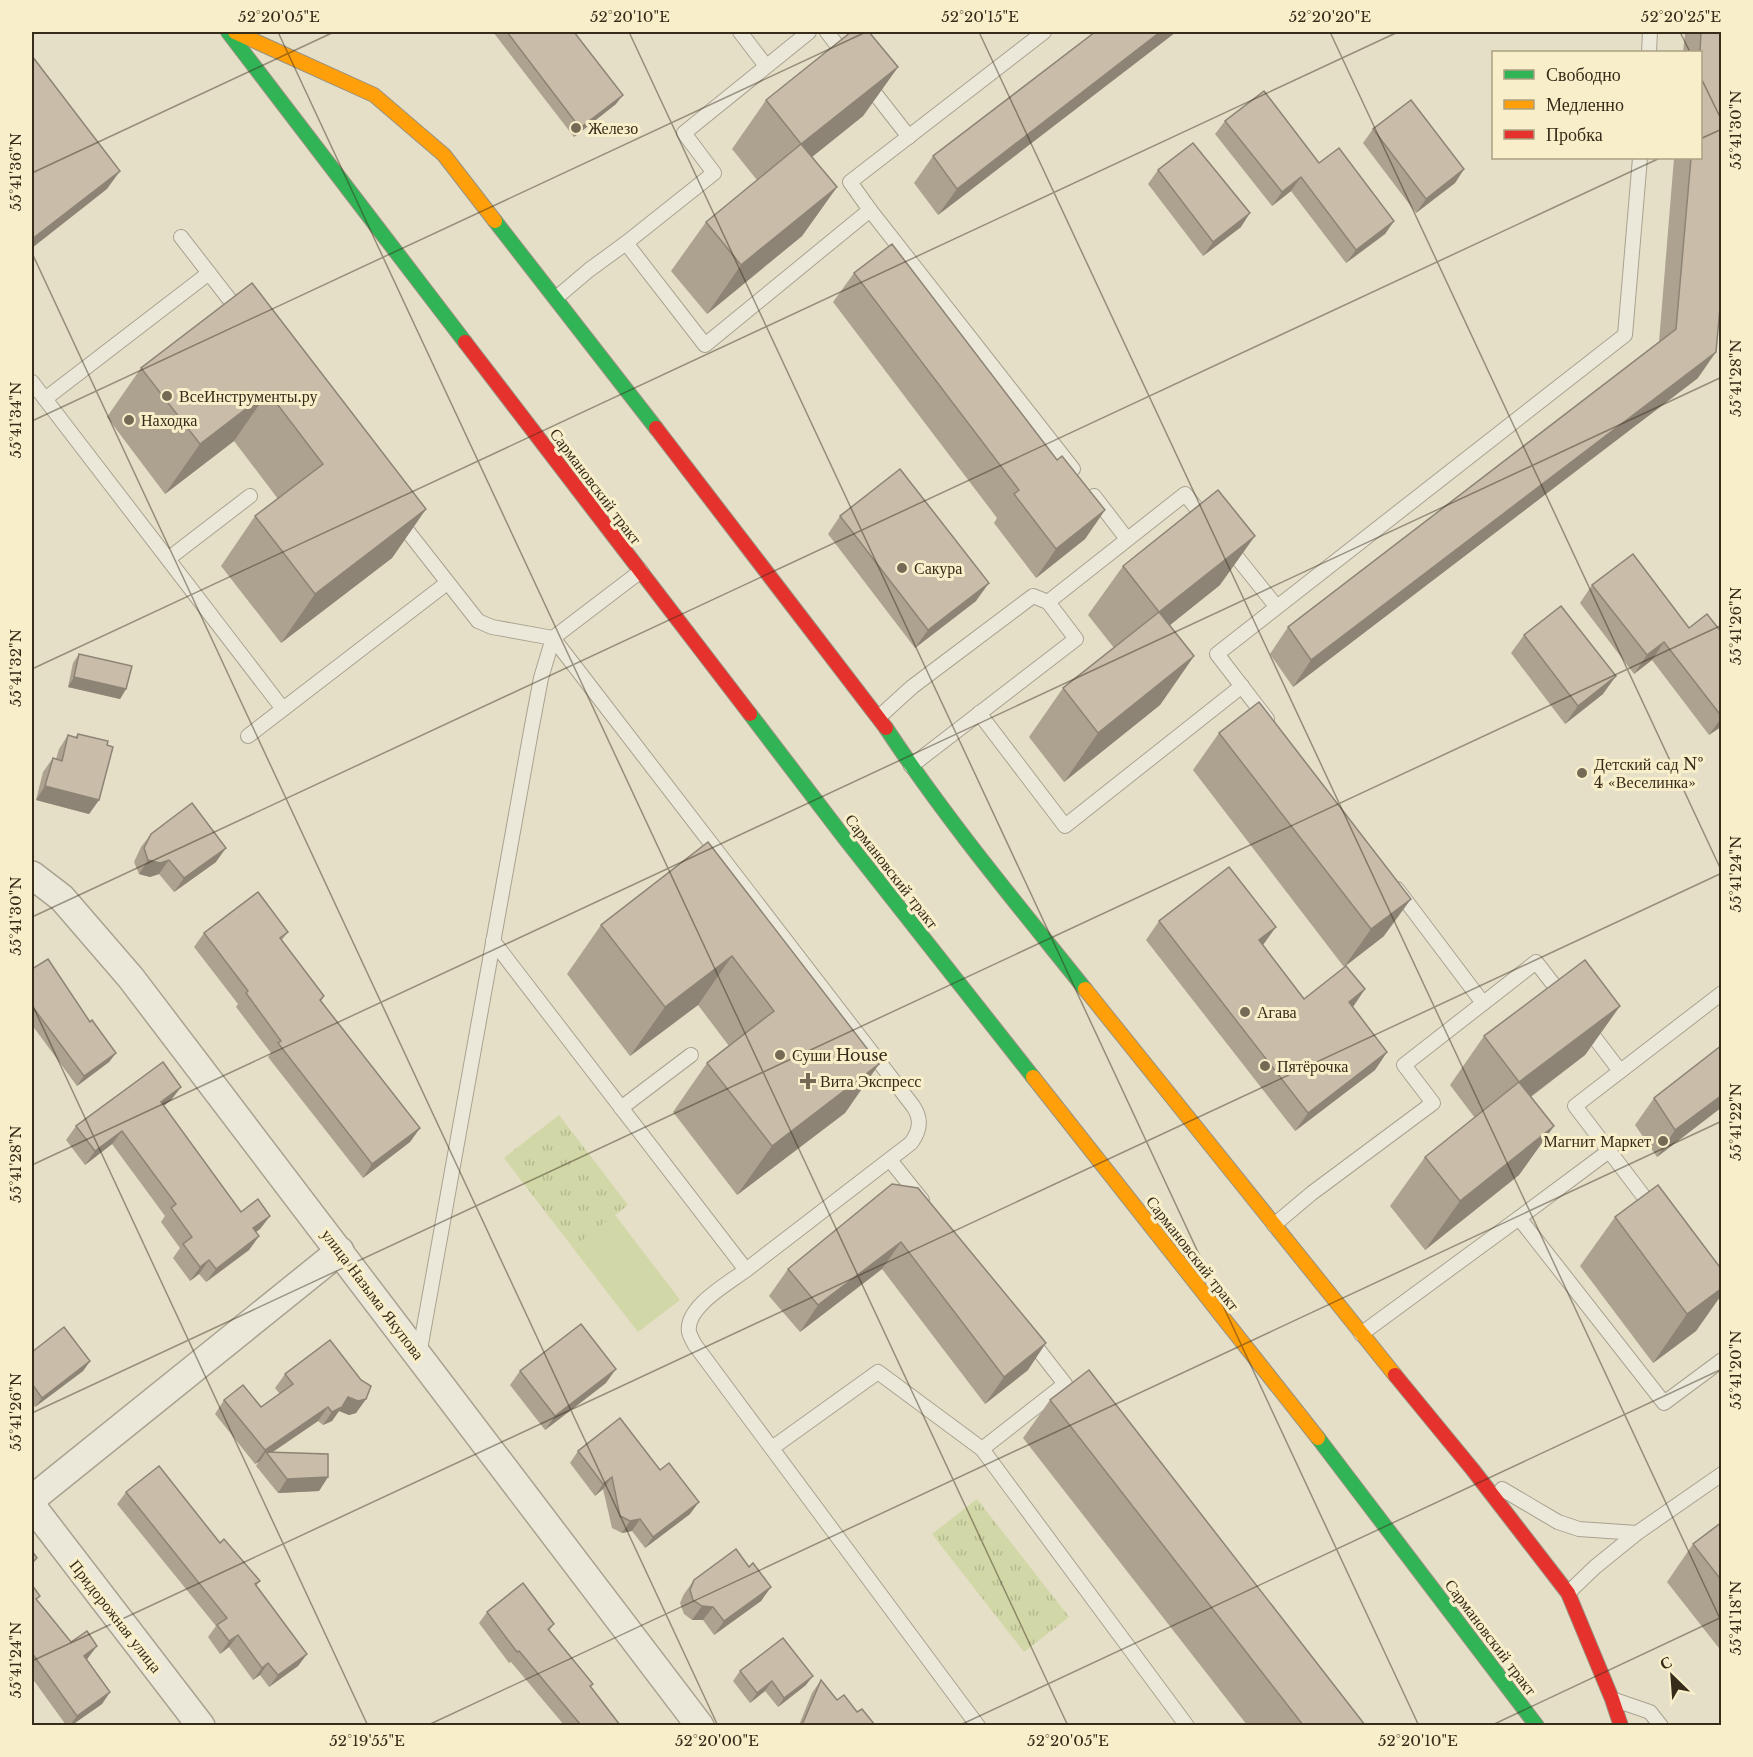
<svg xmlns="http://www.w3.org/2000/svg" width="1753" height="1757" font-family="'Libre Baskerville',serif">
	<defs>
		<pattern id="park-tufts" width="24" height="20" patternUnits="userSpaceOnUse" patternTransform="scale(1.5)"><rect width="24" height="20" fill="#d2d7a7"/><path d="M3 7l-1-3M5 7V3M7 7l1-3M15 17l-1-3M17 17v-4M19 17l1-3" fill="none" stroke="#b5b98f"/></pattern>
	</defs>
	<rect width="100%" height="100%" fill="#e5dfc7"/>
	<g fill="url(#park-tufts)">
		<path d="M559,1115L628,1205L573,1248L504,1158Z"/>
		<path d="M977,1499L1069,1617L1024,1652L932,1534Z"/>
	</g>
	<path fill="#d2d7a7" d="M615,1215L680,1300L638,1332L573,1248Z"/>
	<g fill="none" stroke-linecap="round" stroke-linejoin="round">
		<defs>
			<g id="lane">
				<path d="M740,32L766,66"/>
				<path d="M827,32L846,57"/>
				<path d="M1649,52L1650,32"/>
				<path d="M866,82L909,137"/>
				<path d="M870,210L1073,469"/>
				<path d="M181,237L240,313"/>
				<path d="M626,243L714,173L684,133L809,32"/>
				<path d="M556,298L589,270L626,243L705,345L870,210L850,182L1044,32"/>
				<path d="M32,382L283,709"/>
				<path d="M45,399L209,273"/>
				<path d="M1094,496L1127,539"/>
				<path d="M398,519L478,621L492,627L553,638L913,1106C922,1119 920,1131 911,1143L746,1270L493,941"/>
				<path d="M1227,545L1276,606"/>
				<path d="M168,559L250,496"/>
				<path d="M979,713L1065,826L1242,686"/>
				<path d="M879,717L912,687L1033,596L1048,602"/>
				<path d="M1267,719L1217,654L1625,335L1640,158"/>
				<path d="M248,736L447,583"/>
				<path d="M911,766L1076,639L1048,602L1185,494L1207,521"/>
				<path d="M1397,889L1483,1003"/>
				<path d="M1585,1025L1620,1071"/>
				<path d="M621,1108L691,1055"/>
				<path d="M890,1160L922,1200"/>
				<path d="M1654,1210L1575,1106L1722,993"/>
				<path d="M1519,1218L1609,1151"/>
				<path d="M1274,1225L1312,1193L1433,1103L1404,1065L1536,962L1564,998"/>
				<path d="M746,1270C729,1283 685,1307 689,1332C690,1336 693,1341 695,1345L978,1726"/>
				<path d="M1361,1334L1519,1218L1664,1403L1722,1360"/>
				<path d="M1030,1339L1065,1384L982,1449L1187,1726"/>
				<path d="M419,1355L531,731L541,678L553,638L641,571"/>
				<path d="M772,1448L878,1372L982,1449"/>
				<path d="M1502,1489L1558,1522L1579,1529L1637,1533"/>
				<path d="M1568,1593L1595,1567L1637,1533L1722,1474"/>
				<path d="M1615,1700L1650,1712L1661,1726"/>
			</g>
			<g id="street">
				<path d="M32,875L62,898L131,978L700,1726"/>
				<path d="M32,1499L340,1251"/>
				<path d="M32,1506L201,1726"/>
			</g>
			<g id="fast">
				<path d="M228,32L465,342"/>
				<path d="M495,221L656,428"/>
				<path d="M750,714L843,836L1033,1077"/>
				<path d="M886,728C946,819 1017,904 1085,989"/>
				<path d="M1318,1438L1537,1726"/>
			</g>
			<g id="slow">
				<path d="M235,32L374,95L444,155L495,221"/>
				<path d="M1085,989L1395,1375"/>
				<path d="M1033,1077L1318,1438"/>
			</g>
			<g id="jam">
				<path d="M465,342L750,714"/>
				<path d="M656,428L886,728"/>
				<path d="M1395,1375L1473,1470L1568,1593L1612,1699L1621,1726"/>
			</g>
		</defs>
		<use href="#lane" stroke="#a9a291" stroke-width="16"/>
		<use href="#street" stroke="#a9a291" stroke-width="30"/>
		<use href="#fast" stroke="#999181" stroke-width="16"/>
		<use href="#slow" stroke="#999181" stroke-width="16"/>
		<use href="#jam" stroke="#999181" stroke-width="16"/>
		<use href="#lane" stroke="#ece8d9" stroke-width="14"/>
		<use href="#street" stroke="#ece8d9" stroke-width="27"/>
		<use href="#fast" stroke="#30b455" stroke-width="14"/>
		<use href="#slow" stroke="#ff9f0a" stroke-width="14"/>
		<use href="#jam" stroke="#e5322d" stroke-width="14"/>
	</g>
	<g fill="#ada290">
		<path d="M493,32H574L616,104L574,137Z"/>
		<path d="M1095,32H1176L938,215L914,183L933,156Z"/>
		<path d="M1686,32H1722L1698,378L1293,687L1270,654L1288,627L1659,342L1674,158H1701V52H1683L1685,34Z"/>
		<path d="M898,67L863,116L812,157L837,187L802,236L707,314L671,271L706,222L757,180L732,149L766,100Z"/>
		<path d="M1225,121L1319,163L1394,221L1385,234L1346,263L1291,191L1272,206L1215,134Z"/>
		<path d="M1373,129L1464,169L1455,183L1416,213L1363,143Z"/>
		<path d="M1158,170L1241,227L1203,256L1148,184Z"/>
		<path d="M854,273L1057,460L1105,510L1085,539L1036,578L994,523L997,518L833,302Z"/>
		<path d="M252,283L426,509L392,558L281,643L221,566L255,516L278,499L234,441L165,494L107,417L141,368Z"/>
		<path d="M840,516L976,601L915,648L828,534Z"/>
		<path d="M1123,566L1220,585L1170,625L1194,656L1160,705L1064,782L1029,737L1063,688L1114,648L1088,615Z"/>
		<path d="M1592,585L1689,628L1722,633V726L1709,735L1652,660L1634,674L1580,603Z"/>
		<path d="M1524,635L1603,694L1565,724L1511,653Z"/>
		<path d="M79,654L126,689L120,699L68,687L73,663Z"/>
		<path d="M1219,733L1384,936L1344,967L1193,770Z"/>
		<path d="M78,734L99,800L89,814L36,800L43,772L53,758L56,759L59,749L68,735L75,737Z"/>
		<path d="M151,834L216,862L174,892L159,874L150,877L139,874L134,862L141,847Z"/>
		<path d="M708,842L879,1064L845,1113L737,1195L673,1112L707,1063L729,1046L698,1005L630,1056L567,974L601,925Z"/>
		<path d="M1159,921L1263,945L1304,999L1365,989L1353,1007L1387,1052L1375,1070L1295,1131L1146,940Z"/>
		<path d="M288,932L282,940L324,996L321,1001L420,1128L410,1142L363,1178L268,1057L271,1053L236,1007L238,1004L194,947L204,933Z"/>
		<path d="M32,969L90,1022L116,1053L109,1062L77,1086L32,1025Z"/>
		<path d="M1620,1006L1585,1055L1531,1097L1554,1126L1519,1175L1425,1250L1390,1206L1425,1157L1475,1118L1450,1085L1484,1036Z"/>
		<path d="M181,1087L171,1100L164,1106L241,1212L270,1216L260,1229L256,1232L259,1236L249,1250L206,1282L199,1274L190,1281L173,1258L180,1248L161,1222L165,1216L112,1144L85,1165L66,1140L76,1126Z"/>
		<path d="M1654,1098L1722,1107L1657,1157L1635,1125Z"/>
		<path d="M892,1184L1028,1370L985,1404L882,1269L800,1332L769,1296L788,1269Z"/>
		<path d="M1615,1217L1722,1270V1294L1696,1331L1653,1363L1580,1266Z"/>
		<path d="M32,1352L90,1361L83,1371L35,1407L32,1402Z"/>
		<path d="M520,1371L606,1383L545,1430L510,1385Z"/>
		<path d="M285,1374L366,1399L356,1413L349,1415L339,1411L332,1421L323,1425L318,1421L273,1452L328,1477L319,1491L278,1493L256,1466L259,1461L255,1464L215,1414L224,1400L261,1407L280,1394L275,1388Z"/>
		<path d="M1050,1400L1365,1725H1247L1023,1438Z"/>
		<path d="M578,1451L660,1470L690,1514L645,1548L632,1531L622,1533L612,1528L603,1489L595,1496L570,1463Z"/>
		<path d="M126,1492L220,1543L260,1581L256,1586L307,1654L298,1666L269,1687L260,1675L253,1680L229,1647L220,1654L208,1637L216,1626L117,1504Z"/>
		<path d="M1722,1522V1652L1667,1582L1693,1544Z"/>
		<path d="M749,1567L771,1587L761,1601L714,1635L703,1620H692L684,1614L680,1603L684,1594L694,1580Z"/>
		<path d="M32,1585L37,1600L71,1642L88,1658L87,1660L110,1692L102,1704L72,1725H66L32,1678Z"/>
		<path d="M487,1612L554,1624L549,1631L620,1725H564L511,1662L509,1663L479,1623Z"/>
		<path d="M740,1671L806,1685L778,1707L765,1691L750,1703L733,1681Z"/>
		<path d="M821,1680L837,1700L857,1712L875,1725H799L812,1693Z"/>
	</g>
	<g fill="#8d8476">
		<path d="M1160,32H1176L938,215L957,189Z"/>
		<path d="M898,67L863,116L767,193L801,144Z"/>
		<path d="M623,95L616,104L574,137L580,128Z"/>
		<path d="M1464,169L1455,183L1416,213L1426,199Z"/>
		<path d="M120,171L107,189L32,248V239Z"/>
		<path d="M1301,177L1291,191L1272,206L1282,192Z"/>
		<path d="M837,187L802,236L707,314L741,265Z"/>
		<path d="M1250,213L1241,227L1203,256L1213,242Z"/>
		<path d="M1394,221L1385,234L1346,263L1356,250Z"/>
		<path d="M1716,352L1698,378L1293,687L1311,660Z"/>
		<path d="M268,392L234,441L165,494L200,444Z"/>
		<path d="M426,509L392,558L281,643L315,594Z"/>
		<path d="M1105,510L1085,539L1036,578L1056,549Z"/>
		<path d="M1255,536L1220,585L1125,661L1159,612Z"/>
		<path d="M989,583L976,601L915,648L928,630Z"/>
		<path d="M1664,642L1652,660L1634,674L1647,655Z"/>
		<path d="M1194,656L1160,705L1064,782L1098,733Z"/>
		<path d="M1616,676L1603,694L1565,724L1578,706Z"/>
		<path d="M74,677L126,689L120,699L68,687Z"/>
		<path d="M1722,717V726L1709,735Z"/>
		<path d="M45,786L99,800L89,814L36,800Z"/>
		<path d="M226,848L216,862L174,892L184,878Z"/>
		<path d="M148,860H169L159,874L150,877L139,874Z"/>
		<path d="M1411,899L1384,936L1344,967L1371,929Z"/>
		<path d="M1276,927L1263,945L1246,959L1259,940Z"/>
		<path d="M732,956L698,1005L630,1056L665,1007Z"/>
		<path d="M1365,989L1352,1008L1349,1002Z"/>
		<path d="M1620,1006L1585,1055L1485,1131L1519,1082Z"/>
		<path d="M1387,1052L1375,1070L1295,1131L1308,1113Z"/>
		<path d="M116,1053L109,1062L77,1086L84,1076Z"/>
		<path d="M879,1064L845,1113L737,1195L772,1146Z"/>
		<path d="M181,1087L171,1100L151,1115L161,1102Z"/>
		<path d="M1722,1095V1107L1657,1157L1675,1130Z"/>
		<path d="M1554,1126L1519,1175L1425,1250L1460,1201Z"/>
		<path d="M420,1128L410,1142L363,1178L372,1164Z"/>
		<path d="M122,1131L112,1144L85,1165L95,1151Z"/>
		<path d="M270,1216L260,1229L243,1242L253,1228Z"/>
		<path d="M259,1236L249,1250L206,1282L216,1269Z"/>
		<path d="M901,1242L882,1269L800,1332L818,1305Z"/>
		<path d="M209,1260L199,1274L190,1281L200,1267Z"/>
		<path d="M1722,1288V1294L1696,1331L1653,1363L1687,1314Z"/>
		<path d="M1046,1343L1028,1370L985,1404L1004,1377Z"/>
		<path d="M90,1361L83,1371L35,1407L42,1398Z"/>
		<path d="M616,1369L606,1383L545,1430L555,1416Z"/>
		<path d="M348,1397L366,1399L356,1413L349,1415L339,1411L332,1421L323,1425L332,1412Z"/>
		<path d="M328,1407L318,1421L268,1455L266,1452L260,1461L255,1464L265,1450Z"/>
		<path d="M328,1477L319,1491L278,1493L287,1479Z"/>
		<path d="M612,1477L603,1489L595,1496L603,1484Z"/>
		<path d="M699,1502L690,1514L645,1548L653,1537Z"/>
		<path d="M640,1519L632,1531L622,1533L630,1521Z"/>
		<path d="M771,1587L761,1601L714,1635L724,1621Z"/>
		<path d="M702,1606L713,1607L703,1620H692Z"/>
		<path d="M238,1635L229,1647L220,1654L229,1641Z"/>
		<path d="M97,1646L88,1658L75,1668L84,1656Z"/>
		<path d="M307,1654L298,1666L269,1687L278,1675Z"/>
		<path d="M268,1663L260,1675L253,1680L262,1668Z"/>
		<path d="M813,1676L806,1685L778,1707L784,1698Z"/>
		<path d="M772,1681L765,1691L750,1703L757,1693Z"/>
		<path d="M110,1692L102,1704L72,1725H70L77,1716Z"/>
	</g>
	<g fill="#c9bca8" stroke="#8d8476" stroke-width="1.5">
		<path d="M507,32H574L623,95L580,128Z"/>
		<path d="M851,32H869L898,67L801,144L766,100Z"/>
		<path d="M1095,32H1160L957,189L933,156Z"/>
		<path d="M1701,32H1722V285L1716,352L1311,660L1288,627L1676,329L1691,158H1701V52H1700Z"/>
		<path d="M32,56L120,171L32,239Z"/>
		<path d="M1264,91L1319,163L1339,148L1394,221L1356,250L1301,177L1282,192L1225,121Z"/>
		<path d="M1411,100L1464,169L1426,199L1373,129Z"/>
		<path d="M1193,143L1250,213L1213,242L1158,170Z"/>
		<path d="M801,144L837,187L741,265L706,222Z"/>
		<path d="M892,244L1057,460L1062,456L1105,510L1056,549L1014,494L1019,490L854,273Z"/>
		<path d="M252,283L426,509L315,594L255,516L323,464L268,392L200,444L141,368Z"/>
		<path d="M900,469L989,583L928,630L840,516Z"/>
		<path d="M1218,490L1255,536L1159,612L1123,566Z"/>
		<path d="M1633,554L1689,628L1707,614L1722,633V717L1664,642L1647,655L1592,585Z"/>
		<path d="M1561,606L1616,676L1578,706L1524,635Z"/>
		<path d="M1159,612L1194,656L1098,733L1063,688Z"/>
		<path d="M79,654L132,666L126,689L74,677Z"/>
		<path d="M1259,702L1411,899L1371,929L1219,733Z"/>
		<path d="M78,734L108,741L107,745L113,747L99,800L45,786L53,758L62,761L68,735L77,738Z"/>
		<path d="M192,803L226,848L184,878L169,860L160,863L148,860L144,848L151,834Z"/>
		<path d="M708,842L879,1064L772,1146L707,1063L774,1011L732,956L665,1007L601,925Z"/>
		<path d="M1229,867L1276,927L1259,940L1304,999L1346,966L1365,989L1349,1002L1387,1052L1308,1113L1159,921Z"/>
		<path d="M258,892L288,932L280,938L324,996L320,1000L420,1128L372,1164L278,1043L281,1041L246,993L248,991L204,933Z"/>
		<path d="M48,959L90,1022L92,1020L116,1053L84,1076L32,1006V969Z"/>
		<path d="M1585,960L1620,1006L1519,1082L1484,1036Z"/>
		<path d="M1722,1045V1095L1675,1130L1654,1098Z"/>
		<path d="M163,1062L181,1087L161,1102L241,1212L258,1199L270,1216L253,1228L259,1236L216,1269L209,1260L200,1267L183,1244L192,1237L171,1208L176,1204L122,1131L95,1151L76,1126Z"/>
		<path d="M1519,1082L1554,1126L1460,1201L1425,1157Z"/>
		<path d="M892,1184L918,1188L1046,1343L1004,1377L901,1242L818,1305L788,1269Z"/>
		<path d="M1658,1185L1722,1270V1288L1687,1314L1615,1217Z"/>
		<path d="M581,1324L616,1369L555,1416L520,1371Z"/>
		<path d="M64,1327L90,1361L42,1398L32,1384V1352Z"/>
		<path d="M330,1340L361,1380L371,1386L366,1399L358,1401L348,1397L342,1407L332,1412L328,1407L265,1450L224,1400L243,1385L261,1407L293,1384L285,1374Z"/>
		<path d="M1089,1370L1365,1725H1303L1050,1400Z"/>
		<path d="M620,1418L660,1470L669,1463L699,1502L653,1537L640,1519L630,1521L620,1516L612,1477L603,1484L578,1451Z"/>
		<path d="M266,1452L328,1454V1477L287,1479Z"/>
		<path d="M159,1466L220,1543L224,1539L260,1581L255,1584L307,1654L278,1675L268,1663L262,1668L238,1635L229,1641L217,1625L227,1618L126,1492Z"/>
		<path d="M1722,1522V1581L1693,1544Z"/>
		<path d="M736,1549L749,1567L753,1563L771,1587L724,1621L713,1607L702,1606L693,1600L690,1590L694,1580Z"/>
		<path d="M32,1551L37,1558L32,1563Z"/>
		<path d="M523,1583L554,1624L548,1629L593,1684L590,1686L620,1725H578L580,1724L519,1651L517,1652L487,1612Z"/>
		<path d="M32,1585L40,1596L36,1599L71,1642L87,1631L97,1646L84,1656L110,1692L77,1716L32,1653Z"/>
		<path d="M783,1638L813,1676L784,1698L772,1681L757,1693L740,1671Z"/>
		<path d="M821,1680L837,1700L844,1695L857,1712L862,1709L875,1725H802Z"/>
	</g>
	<path fill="none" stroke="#372b19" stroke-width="1.5" stroke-opacity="0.45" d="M278,32L1068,1726M629,32L1419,1726M979,32L1722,1623M1330,32L1722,872M1680,32L1690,52M1700,76L1722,121M1700,139L1722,129M32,173L334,32M32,253L718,1726M32,421L866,32M32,669L1398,32M32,917L1660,158M32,1004L368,1726M32,1165L1722,377M32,1413L1722,625M32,1661L1722,873M426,1726L1722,1121M958,1726L1722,1369M1490,1726L1722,1617"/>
	<g fill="#746a56" stroke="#f8efca" stroke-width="2">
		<circle cx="576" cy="128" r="6"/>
		<circle cx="167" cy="396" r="6"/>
		<circle cx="129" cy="420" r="6"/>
		<circle cx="902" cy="568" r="6"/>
		<circle cx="1582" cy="773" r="6"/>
		<circle cx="1245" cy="1012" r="6"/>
		<circle cx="780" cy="1055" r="6"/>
		<circle cx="1265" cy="1066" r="6"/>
		<path d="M805 1072h6v6h6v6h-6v6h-6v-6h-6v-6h6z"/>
		<circle cx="1663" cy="1141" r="6"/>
	</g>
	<g text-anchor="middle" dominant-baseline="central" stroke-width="6" stroke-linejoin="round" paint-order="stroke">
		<g font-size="16" fill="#372b19" stroke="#f8efca" text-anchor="start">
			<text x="588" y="128">Железо</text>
			<text x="179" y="396">ВсеИнструменты.ру</text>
			<text x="141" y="420">Находка</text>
			<text x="914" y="568">Сакура</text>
			<text x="1594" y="764">Детский сад №<tspan x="1594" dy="18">4 «Веселинка»</tspan></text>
			<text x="1257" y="1012">Агава</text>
			<text x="792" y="1055">Суши House</text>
			<text x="1277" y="1066">Пятёрочка</text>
			<text x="820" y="1081">Вита Экспресс</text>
			<text x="1651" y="1141" text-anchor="end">Магнит Маркет</text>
		</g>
		<g font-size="16" fill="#372b19" stroke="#f8efca">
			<text transform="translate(596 486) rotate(53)">Сармановский тракт</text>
			<text transform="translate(892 871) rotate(52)">Сармановский тракт</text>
			<text transform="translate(1193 1253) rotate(52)">Сармановский тракт</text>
			<text transform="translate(373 1294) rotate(53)">улица Назыма Якупова</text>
			<text transform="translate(116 1616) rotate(52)">Придорожная улица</text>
			<text transform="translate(1491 1637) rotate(53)">Сармановский тракт</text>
		</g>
	</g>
	<rect width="1753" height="1757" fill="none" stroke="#f8efca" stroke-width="66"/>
	<rect x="1492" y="51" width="210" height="108" fill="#f8efca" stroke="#aba183" stroke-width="1.5"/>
	<rect x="1504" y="70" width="30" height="9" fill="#30b455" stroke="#aba183" stroke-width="1.5"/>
	<text x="1546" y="81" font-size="18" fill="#372b19">Свободно</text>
	<rect x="1504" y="100" width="30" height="9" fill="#ff9f0a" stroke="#aba183" stroke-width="1.5"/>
	<text x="1546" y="111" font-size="18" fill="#372b19">Медленно</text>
	<rect x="1504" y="130" width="30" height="9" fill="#e5322d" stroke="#aba183" stroke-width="1.5"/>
	<text x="1546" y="141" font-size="18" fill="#372b19">Пробка</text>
	<g transform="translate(1672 1676) rotate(335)" stroke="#f8efca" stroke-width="4.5" paint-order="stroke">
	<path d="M0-4.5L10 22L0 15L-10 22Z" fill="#372b19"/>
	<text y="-9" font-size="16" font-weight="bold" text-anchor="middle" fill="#372b19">С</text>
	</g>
	<rect x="33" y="33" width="1687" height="1691" fill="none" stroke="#372b19" stroke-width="2"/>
	<g font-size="15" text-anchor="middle" fill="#372b19">
		<text x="279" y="22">52°20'05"E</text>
		<text x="630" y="22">52°20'10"E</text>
		<text x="980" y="22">52°20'15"E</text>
		<text x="1330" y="22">52°20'20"E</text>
		<text x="1681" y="22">52°20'25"E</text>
		<text transform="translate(1736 130) rotate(-90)" y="5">55°41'30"N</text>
		<text transform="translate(16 172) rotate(-90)" y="5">55°41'36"N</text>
		<text transform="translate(1736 378) rotate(-90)" y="5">55°41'28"N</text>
		<text transform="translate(16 420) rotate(-90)" y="5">55°41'34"N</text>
		<text transform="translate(1736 626) rotate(-90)" y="5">55°41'26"N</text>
		<text transform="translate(16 668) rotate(-90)" y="5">55°41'32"N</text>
		<text transform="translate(1736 874) rotate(-90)" y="5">55°41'24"N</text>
		<text transform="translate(16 916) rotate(-90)" y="5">55°41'30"N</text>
		<text transform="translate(1736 1122) rotate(-90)" y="5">55°41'22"N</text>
		<text transform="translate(16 1164) rotate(-90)" y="5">55°41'28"N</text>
		<text transform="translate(1736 1370) rotate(-90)" y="5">55°41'20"N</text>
		<text transform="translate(16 1412) rotate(-90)" y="5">55°41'26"N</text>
		<text transform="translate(1736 1618) rotate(-90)" y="5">55°41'18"N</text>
		<text transform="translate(16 1660) rotate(-90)" y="5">55°41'24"N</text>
		<text x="367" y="1746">52°19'55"E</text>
		<text x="717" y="1746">52°20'00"E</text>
		<text x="1068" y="1746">52°20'05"E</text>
		<text x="1418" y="1746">52°20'10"E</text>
	</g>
</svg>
